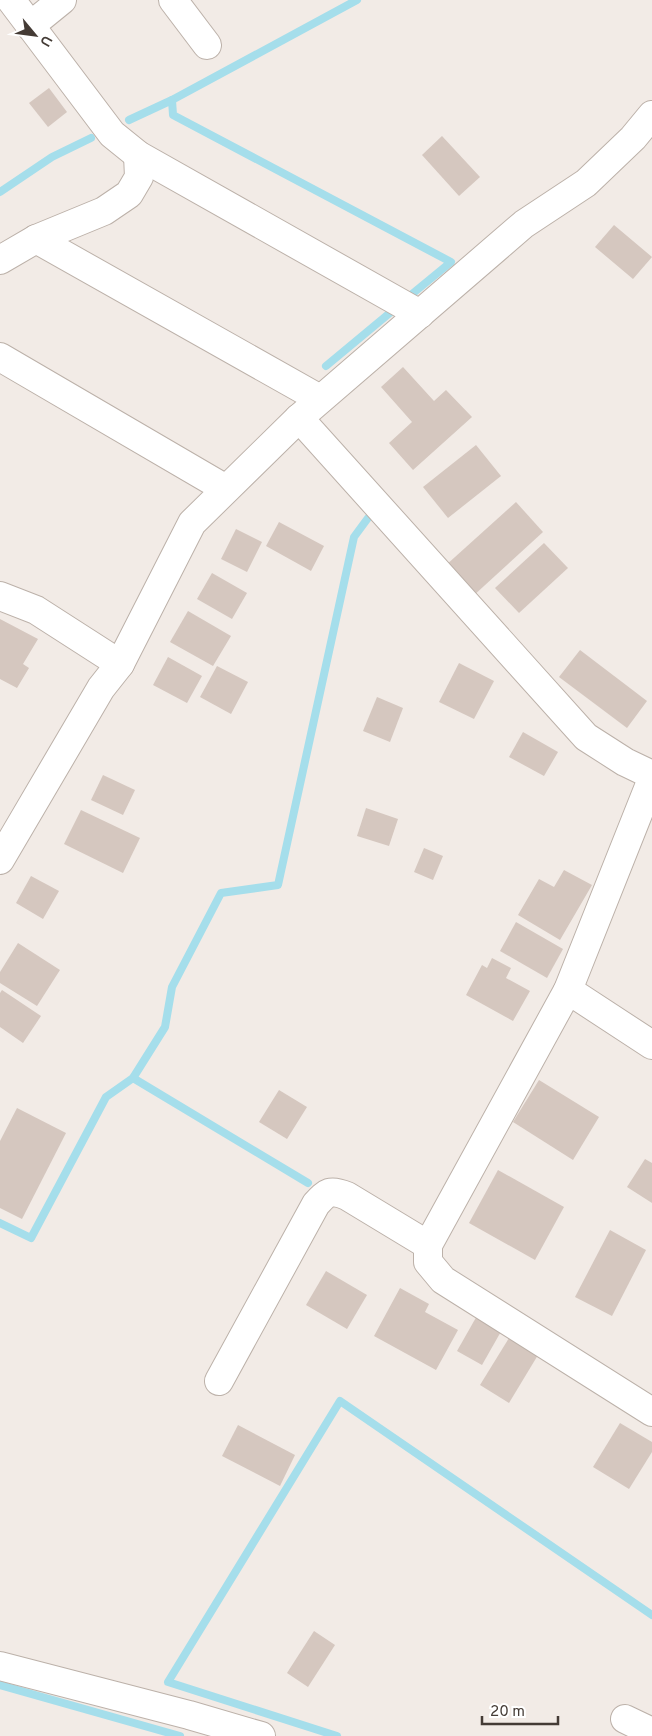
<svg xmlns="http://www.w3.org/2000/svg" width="652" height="1736" font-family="Overpass,sans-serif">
	<rect width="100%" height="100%" fill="#f2ebe6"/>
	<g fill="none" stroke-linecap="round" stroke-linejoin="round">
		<g stroke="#a5deeb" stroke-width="8">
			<path d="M172,100L357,0"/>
			<path d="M129,120L172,100L173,115L451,262L406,299"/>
			<path d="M0,192L52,157L91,138"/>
			<path d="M326,366L397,307"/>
			<path d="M133,1078L308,1183"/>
			<path d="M0,1223L31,1238L106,1097L133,1078L165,1027L172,987L221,893L278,885L354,537L368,518"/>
			<path d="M0,1685L180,1736"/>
			<path d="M337,1736L168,1682L340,1401L652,1615"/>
		</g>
	</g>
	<g fill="#d5c7bf">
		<path d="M49,88L67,112L48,127L29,103Z"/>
		<path d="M442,136L480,177L459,196L422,155Z"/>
		<path d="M614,225L652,257L633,279L595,247Z"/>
		<path d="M403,367L434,401L446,390L472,417L413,470L389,443L412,422L381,387Z"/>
		<path d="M476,445L501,476L448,518L423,487Z"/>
		<path d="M516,502L543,532L472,597L445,566Z"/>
		<path d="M279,522L324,546L311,571L266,546Z"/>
		<path d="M236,529L262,542L247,572L221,559Z"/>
		<path d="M544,543L568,568L519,613L495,588Z"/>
		<path d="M212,573L247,593L232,619L197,599Z"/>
		<path d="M188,611L231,636L213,666L170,642Z"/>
		<path d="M0,619L38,639L23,664L29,668L17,688L0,679Z"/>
		<path d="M580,650L647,701L627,728L559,677Z"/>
		<path d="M168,657L202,676L187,703L153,685Z"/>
		<path d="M459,663L494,681L474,719L439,702Z"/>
		<path d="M217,666L248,682L231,714L200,697Z"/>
		<path d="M377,697L403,708L390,742L363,731Z"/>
		<path d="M523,732L558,752L544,776L509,757Z"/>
		<path d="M103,775L135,790L123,815L91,800Z"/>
		<path d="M366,808L398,819L389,846L357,836Z"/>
		<path d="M81,810L140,838L123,873L64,844Z"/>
		<path d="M424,848L443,856L433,880L414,872Z"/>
		<path d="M564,870L592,885L560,940L518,915L539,879L554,887Z"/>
		<path d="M31,876L59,891L43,919L16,903Z"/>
		<path d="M516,922L563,949L547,978L500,951Z"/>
		<path d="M18,943L60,970L37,1006L0,983V972Z"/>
		<path d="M492,958L511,968L506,978L530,991L513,1021L466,995L482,965L487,968Z"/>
		<path d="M2,990L41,1016L23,1043L0,1027V993Z"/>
		<path d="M539,1080L599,1117L573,1160L513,1122Z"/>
		<path d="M279,1090L307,1107L287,1139L259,1122Z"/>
		<path d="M17,1108L66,1133L22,1219L0,1208V1141Z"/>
		<path d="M645,1159L652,1163V1203L627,1187Z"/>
		<path d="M498,1170L564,1207L535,1260L469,1223Z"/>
		<path d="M610,1230L646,1250L612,1316L575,1297Z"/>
		<path d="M326,1271L367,1295L347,1329L306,1305Z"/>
		<path d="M400,1288L429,1304L425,1312L458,1330L436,1370L374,1336Z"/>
		<path d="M478,1314L503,1328L482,1365L457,1351Z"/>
		<path d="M509,1338L538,1355L509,1403L480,1385Z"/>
		<path d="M620,1423L652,1442V1452L629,1489L593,1467Z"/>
		<path d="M238,1425L295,1455L280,1486L222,1456Z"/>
		<path d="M314,1631L335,1645L308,1687L287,1673Z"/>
	</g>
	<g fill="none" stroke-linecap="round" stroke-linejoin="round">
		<defs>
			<g id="minor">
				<path d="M11,0L112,134L138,155L420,314"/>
				<path d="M173,0L207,45"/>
				<path d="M30,26L62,0"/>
				<path d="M36,239L320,399"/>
				<path d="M0,260L36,239L104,211L129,194L139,177L138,155"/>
				<path d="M0,357L226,489"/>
				<path d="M299,418L586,737L625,762L652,775"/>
				<path d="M0,596L36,610L120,664"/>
				<path d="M652,779L568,990L428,1245V1262L443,1280L652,1412"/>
				<path d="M0,860L101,688L120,664L192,523L299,418L524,224L586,183L633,138L652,115"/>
				<path d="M568,990L652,1045"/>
				<path d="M219,1381L316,1204C327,1192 330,1189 347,1196L428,1245"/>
				<path d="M0,1666L189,1715L261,1736"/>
				<path d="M625,1719L652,1732"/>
			</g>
		</defs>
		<use href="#minor" stroke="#bcb1a9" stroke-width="30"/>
		<use href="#minor" stroke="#fff" stroke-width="28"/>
	</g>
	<g transform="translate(35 35) rotate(119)" stroke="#ffffff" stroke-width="4" paint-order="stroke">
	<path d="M0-4L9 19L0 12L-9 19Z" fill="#443b35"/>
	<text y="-8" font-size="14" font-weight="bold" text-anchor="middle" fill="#443b35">U</text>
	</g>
	<path d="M482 1716v8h76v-8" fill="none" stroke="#443b35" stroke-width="2.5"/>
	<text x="490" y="1716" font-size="15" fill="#443b35" stroke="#ffffff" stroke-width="4" paint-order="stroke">20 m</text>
</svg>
